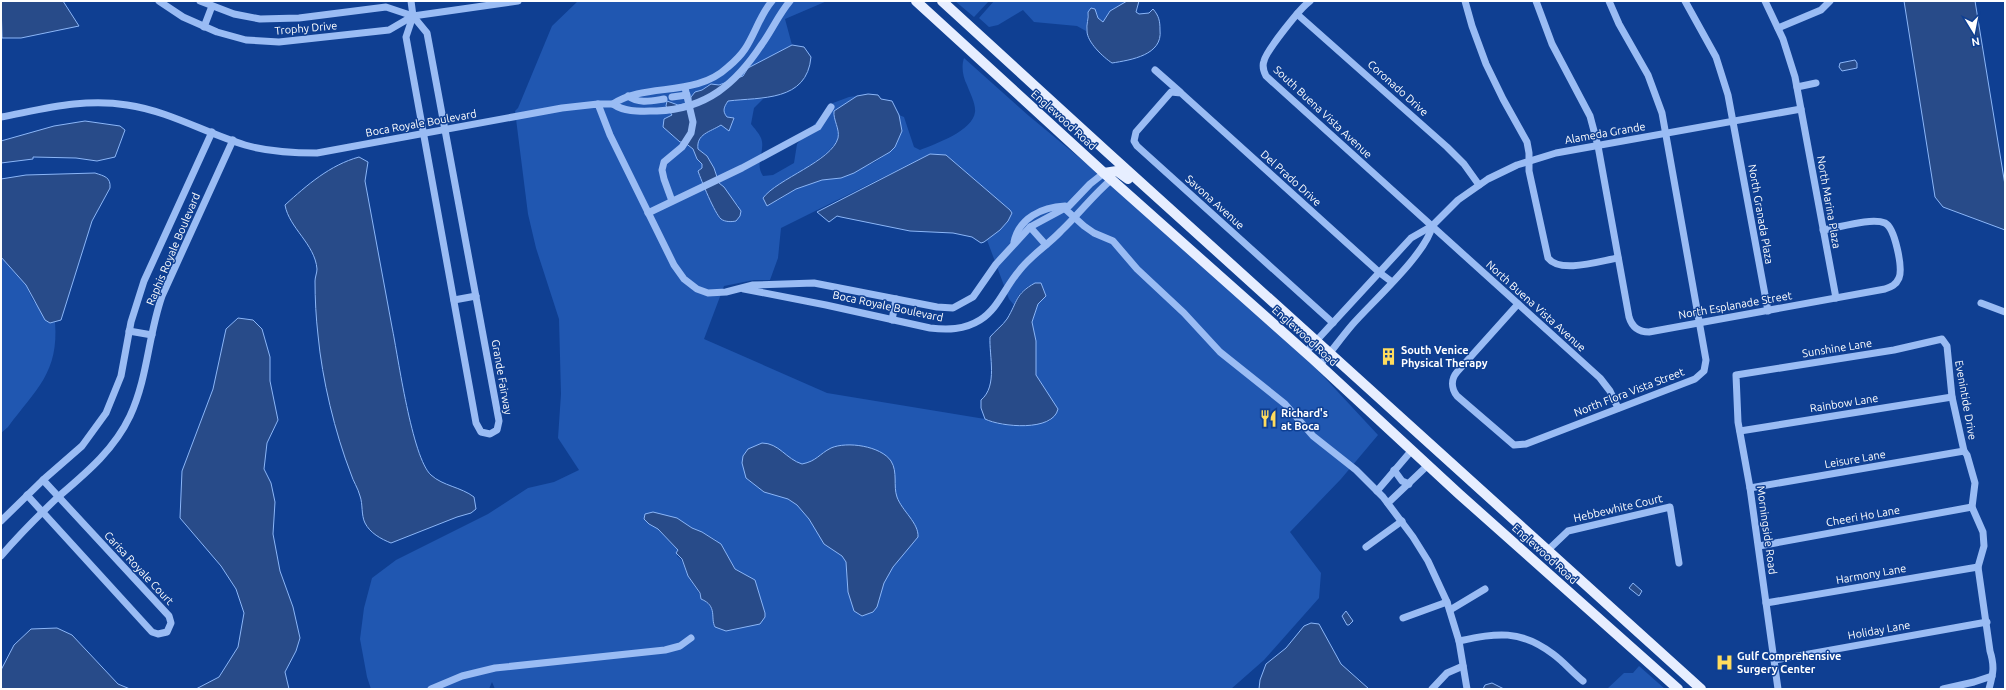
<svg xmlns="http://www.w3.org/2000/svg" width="2006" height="690" font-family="Ubuntu,sans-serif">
	<rect width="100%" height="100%" fill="#0f3f92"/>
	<g fill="#2057b1" fill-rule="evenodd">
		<path d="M578,1H827L785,19L792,45L748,68L744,76L719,85H708L702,90L695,92L691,102L666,106L672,115L664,119L693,149L697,159L702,164V168L698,171L718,216L723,220L739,206L731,199L724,187L719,183L714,168L707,156L698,149C696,134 710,132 721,125L724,127L734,118L727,117C722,111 724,107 728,101L750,98L763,99L754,108L751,124C754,128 759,133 761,138C766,151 754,163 763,176L773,175L794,163L797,144L833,103L849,97L857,96L834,116C835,122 838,129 838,134C840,154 784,178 771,191L777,201L796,189L822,180L841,178L875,162L890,152L895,147L902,131L899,115L904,117L914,147L920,150C935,144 973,131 975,112C976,104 970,93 967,85C963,77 961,67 964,58L1029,116L1104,178L1311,363L1378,435L1341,479L1290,532L1321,573L1319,598L1264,660L1231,689H495L492,682L489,689H371L367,677L360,639L364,608L372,578L396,560L488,514L528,488L554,482L579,470L558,438L561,394L559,319L536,248L528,214L515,111L518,108L552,26ZM930,154L946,155L1010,210L1008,221L987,240L1009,299L1014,305C1018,293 1027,283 1041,283L1046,296L1038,304L1032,322L1036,341V376L1047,392L1050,421C1029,426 1005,429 985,419L827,393L704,339L724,286L754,280H770L778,258L781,228ZM677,518L692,528L702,532L716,540L727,555L735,569L755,581L765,613L715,622C713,612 711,603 701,599C699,590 692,584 688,576C684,568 684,561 677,556L678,550L658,529Z"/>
		<path d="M955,1H989L974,17Z"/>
		<path d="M994,1H1127L1110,11L1103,22L1098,18L1097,13L1088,12L1086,31L1077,26L1034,22L1023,10L998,25L989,27L979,18Z"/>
		<path d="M1,257L26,285L32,299L50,323L55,322C59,373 36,389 8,427L1,433Z"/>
		<path d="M1639,666L1665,689H1607L1624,673H1633Z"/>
	</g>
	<g fill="#284b89" stroke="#8bb6f8">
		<path d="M1,1H63L79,26L21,38H2Z"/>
		<path d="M1127,1H1139L1136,12L1139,14L1149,13L1153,9C1159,16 1160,21 1160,30C1163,55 1131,60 1112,63C1103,57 1087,42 1087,31C1086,24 1089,19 1088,12L1091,8L1095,9L1098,18L1103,22L1110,11Z"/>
		<path d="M1904,1H1975L2005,185V230L1943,207L1935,197Z"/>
		<path d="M792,45L804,47L811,57C807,102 761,97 728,101C724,107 722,111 727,117L734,118L729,131L721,125C710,132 696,134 698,149L707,156L714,168L719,183L724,187L741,211L740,216L736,221C731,222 725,222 721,219C715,214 701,180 698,171L702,168V164L697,159L693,149L684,142H680L663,127L664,119L672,115L666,106L667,101L678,105L691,102V97L695,92L702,90L711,84L719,85L743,76L748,68Z"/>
		<path d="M1855,60L1857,63V68L1842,71L1839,67L1840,63Z"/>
		<path d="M868,94L878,95L881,99L892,101L899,115L902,131L895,147L890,152L854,173L841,178L822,180L796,189L767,206L763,198C777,179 832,161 838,138C840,129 833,120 834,111L857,96Z"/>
		<path d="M85,121L120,126L125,130L115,157L97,161L76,158L33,157V159L1,163V141L54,126Z"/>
		<path d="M930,154L946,155L1010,210L1012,213L1008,221L1000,230L984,242L981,243L972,237L953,233L910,231L841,217L837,216L829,222L817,212Z"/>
		<path d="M359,157L368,162L365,181C374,230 383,278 392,327C398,356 412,458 431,475C443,486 461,487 474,497L476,509L471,513L457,517L391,543C381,539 370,533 365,523C361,515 363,504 360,496C358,488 353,481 351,474C335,433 322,379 318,335C316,318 315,299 315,281C315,277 317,273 317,269C315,244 289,228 285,205C307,185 330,165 359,157Z"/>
		<path d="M95,173C104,176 111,177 110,188L92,221L61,320L50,323L45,320L26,285L1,257V179L26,175Z"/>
		<path d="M1035,283H1041L1046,296L1038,304L1032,322L1036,341V375L1058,409C1053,432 1001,427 985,419L981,408V400C998,386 989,356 990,337C995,331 1003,325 1007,319C1018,301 1015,294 1035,283Z"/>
		<path d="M238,318L253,320L262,329L270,357V381L278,420L267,443L264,469L271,483L275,502L273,534L280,571L293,607L300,638L296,651L285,672L289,689H196L219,677L238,647L244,613L236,589L221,566L180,518L182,471L213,389L226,329Z"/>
		<path d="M762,443C779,443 786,459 802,464C817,461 819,454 831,448C847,441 881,446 891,461C898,472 893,486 897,497C902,511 919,523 918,537L893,567L884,583L877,607L873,612L862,616L854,611L848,592L846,562L842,556L824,544L809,519L797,505L788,499L764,492L746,478L742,463L743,456L748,449Z"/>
		<path d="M653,512L677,518L692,528L702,532L721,544L735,569L755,580L765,613V617L760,624L726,631L715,627C710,618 718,606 701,599L700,593L688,576L682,559L676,553L678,550L658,529L649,524L644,519L645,514Z"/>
		<path d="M1633,583L1642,591L1639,596L1629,588Z"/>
		<path d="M1346,611L1353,621L1349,625H1347L1342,616Z"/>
		<path d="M1311,623L1319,624L1341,664L1369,689H1259L1260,680L1266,664L1286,648L1304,626Z"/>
		<path d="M57,628L72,635L118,684L130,689H1V670L14,645L31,629Z"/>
		<path d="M1492,683L1504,689H1483L1485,685Z"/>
	</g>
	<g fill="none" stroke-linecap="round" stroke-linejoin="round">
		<g stroke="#9abcf4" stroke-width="7">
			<path d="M159,1L183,17L217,32L246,40L279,42L389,30L413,16L518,1"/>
			<path d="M200,1L234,14L260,19L299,18L386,7L413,16"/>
			<path d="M411,1L413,16L406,37L476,423L481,432L490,434L497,430L499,421L427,33L413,16"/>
			<path d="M772,1C760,15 755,34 745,49C741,55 734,62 728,67C695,98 646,82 613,104C626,113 642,111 657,111C706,109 736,84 762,44C772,30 779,14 790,1"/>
			<path d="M1310,1C1301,7 1266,51 1264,61C1262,66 1264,72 1266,76L1600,378L1610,391L1618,408"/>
			<path d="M1465,1L1472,26L1486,64L1503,99L1527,142L1529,153V171L1548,258C1560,274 1600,261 1618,258"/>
			<path d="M1536,1L1552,44L1590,116L1598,146L1629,317C1632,327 1639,332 1649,332L1885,289C1891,287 1896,285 1899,278C1903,268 1895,228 1885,223C1871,217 1838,228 1823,230"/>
			<path d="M1685,1L1716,57L1728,95L1768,311"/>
			<path d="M1765,1L1783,39L1795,77L1836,298"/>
			<path d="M1297,14L1447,147L1464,164L1479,185"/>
			<path d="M204,27L212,6"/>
			<path d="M1778,28L1821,10L1830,1"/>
			<path d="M1155,70L1180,92"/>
			<path d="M1797,87L1816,83"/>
			<path d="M628,96C639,104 651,101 664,99"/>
			<path d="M672,97L687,95"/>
			<path d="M598,104H613"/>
			<path d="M1,117C44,109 83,98 127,105C169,111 205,133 245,145C269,152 292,153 317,153L562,108L598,104L610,135L674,265L684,279L697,289L708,293L726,292L753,285L814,283L937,307L953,308L973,297L996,264L1030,227L1069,206L1090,184L1104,173"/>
			<path d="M672,201L664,179L662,170L664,162L682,147L691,133L693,122L685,88"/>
			<path d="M1064,208L1084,226L1094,233L1113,241L1137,269L1184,313L1220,352L1285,404L1313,436L1356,470L1383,497L1413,537L1428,561L1447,602L1459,641L1467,689"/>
			<path d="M648,213L742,168L818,127L831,107"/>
			<path d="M1030,227L1046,245"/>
			<path d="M1014,242C1019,218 1042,207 1065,206"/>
			<path d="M744,289L826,305L930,328C947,330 964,330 980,320C998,309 1005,287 1019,271C1031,255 1048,245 1061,231C1079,214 1093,195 1112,179"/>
			<path d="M454,300L476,296"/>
			<path d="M1981,303L2005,312"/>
			<path d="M1518,304L1457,372C1451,379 1451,388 1457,396L1514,445L1526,444L1695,379L1704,371L1706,360L1662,113L1648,75L1619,24L1609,1"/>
			<path d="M892,320L896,299"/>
			<path d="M1333,323L1137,146L1134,141L1136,132L1171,92L1181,93L1380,273L1392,282"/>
			<path d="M129,331L152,335"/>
			<path d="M1306,352L1411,238L1432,226L1458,200L1488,179L1517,165L1556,153L1801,109"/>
			<path d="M1320,365C1331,352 1341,338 1352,325C1372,302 1427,253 1432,226"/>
			<path d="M1740,431L1952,397"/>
			<path d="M1394,470L1402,481L1409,484"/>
			<path d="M1750,488L1964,451"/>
			<path d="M1377,491L1412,450"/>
			<path d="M27,495L152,632L158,634L167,632L171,623L169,616L43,480"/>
			<path d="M1388,503L1428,465"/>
			<path d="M1,521L43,480L82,446L106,413L121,376L131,322L144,281L212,132"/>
			<path d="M1759,546L1972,507"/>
			<path d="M1366,547L1402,521"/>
			<path d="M1547,551L1568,531L1670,507L1679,563"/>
			<path d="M1,556C19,535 38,516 58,497C86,473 114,450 130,416C148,377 148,336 162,296L233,140"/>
			<path d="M1766,603L1978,567"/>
			<path d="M1450,610L1485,589"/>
			<path d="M1403,618L1447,602"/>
			<path d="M1459,641C1497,633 1520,629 1553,654C1564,662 1572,672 1583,681"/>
			<path d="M1775,660L1987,622"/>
			<path d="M431,689L462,676L495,668L665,650L680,646L691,638"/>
			<path d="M1432,689L1447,673L1463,666"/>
			<path d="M1778,689L1750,488L1738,422L1736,375L1894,350L1942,339L1947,346L1952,397L1964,451L1967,455L1975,483L1972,507L1983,532L1984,546L1978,567L1990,651C1995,667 1993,674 1989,689"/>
			<path d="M1943,689L1974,682L1992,676"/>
		</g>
		<g stroke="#e7eeff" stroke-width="10">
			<path d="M916,1L1104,173L1313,359L1459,494L1678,689"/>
			<path d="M942,1L1107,152L1701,689"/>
			<path d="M1104,173L1117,171L1128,179"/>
		</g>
	</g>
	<defs>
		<symbol id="building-bare" viewBox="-9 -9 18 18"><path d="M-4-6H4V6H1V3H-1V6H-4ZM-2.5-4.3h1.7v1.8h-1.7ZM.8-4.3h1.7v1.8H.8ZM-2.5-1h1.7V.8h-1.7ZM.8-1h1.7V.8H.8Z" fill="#ffdc5d" stroke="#0f3f92" stroke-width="2.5" paint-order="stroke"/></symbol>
		<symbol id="restaurant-bare" viewBox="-9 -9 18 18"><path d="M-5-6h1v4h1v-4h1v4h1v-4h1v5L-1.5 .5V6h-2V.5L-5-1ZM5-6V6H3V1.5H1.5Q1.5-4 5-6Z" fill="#ffdc5d" stroke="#0f3f92" stroke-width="2.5" paint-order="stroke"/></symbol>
		<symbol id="hospital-bare" viewBox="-9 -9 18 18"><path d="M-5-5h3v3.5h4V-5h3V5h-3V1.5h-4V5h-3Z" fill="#ffdc5d" stroke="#0f3f92" stroke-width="2.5" paint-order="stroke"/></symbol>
	</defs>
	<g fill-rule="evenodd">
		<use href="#building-bare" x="1376" y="344" width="25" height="25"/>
		<use href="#restaurant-bare" x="1256" y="406" width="25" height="25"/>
		<use href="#hospital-bare" x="1712" y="650" width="25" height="25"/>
	</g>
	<g text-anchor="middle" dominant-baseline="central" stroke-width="3" stroke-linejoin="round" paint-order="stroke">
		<g font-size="11" fill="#fff" stroke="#0f3f92">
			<text transform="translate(306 28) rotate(-5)">Trophy Drive</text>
			<text transform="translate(1398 88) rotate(42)">Coronado Drive</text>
			<text transform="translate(1323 112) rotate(43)">South Buena Vista Avenue</text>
			<text transform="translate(1064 120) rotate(42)">Englewood Road</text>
			<text transform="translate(421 123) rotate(-10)">Boca Royale Boulevard</text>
			<text transform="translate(1605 133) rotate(-10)">Alameda Grande</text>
			<text transform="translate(1291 178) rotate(42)">Del Prado Drive</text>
			<text transform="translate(1215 202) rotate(42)">Savona Avenue</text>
			<text transform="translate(1829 202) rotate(80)">North Marina Plaza</text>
			<text transform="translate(1761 214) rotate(80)">North Granada Plaza</text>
			<text transform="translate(173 249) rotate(-67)">Raphis Royale Boulevard</text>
			<text transform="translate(1735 305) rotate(-10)">North Esplanade Street</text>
			<text transform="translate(888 306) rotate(12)">Boca Royale Boulevard</text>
			<text transform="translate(1536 306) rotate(42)">North Buena Vista Avenue</text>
			<text transform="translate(1305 336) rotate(42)">Englewood Road</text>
			<text transform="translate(1837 348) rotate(-9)">Sunshine Lane</text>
			<text transform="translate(502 377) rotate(80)">Grande Fairway</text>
			<text transform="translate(1629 392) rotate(-21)">North Flora Vista Street</text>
			<text transform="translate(1966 400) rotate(80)">Evenintide Drive</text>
			<text transform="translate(1844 403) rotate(-9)">Rainbow Lane</text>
			<text transform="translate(1855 459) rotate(-10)">Leisure Lane</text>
			<text transform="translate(1618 508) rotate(-13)">Hebbewhite Court</text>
			<text transform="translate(1863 516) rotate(-10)">Cheeri Ho Lane</text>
			<text transform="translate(1767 530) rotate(82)">Morningside Road</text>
			<text transform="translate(1545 554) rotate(42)">Englewood Road</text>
			<text transform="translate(139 568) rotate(47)">Carisa Royale Court</text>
			<text transform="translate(1871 574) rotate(-10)">Harmony Lane</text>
			<text transform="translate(1879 630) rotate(-10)">Holiday Lane</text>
		</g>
		<g font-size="11" font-weight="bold" fill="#fff" stroke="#0f3f92" text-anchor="start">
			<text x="1401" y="350">South Venice<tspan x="1401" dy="13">Physical Therapy</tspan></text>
			<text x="1281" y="413">Richard's<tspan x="1281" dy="13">at Boca</tspan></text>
			<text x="1737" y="656">Gulf Comprehensive<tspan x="1737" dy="13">Surgery Center</tspan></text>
		</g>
	</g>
	<rect width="2006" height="690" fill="none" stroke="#ffffff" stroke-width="4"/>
	<g transform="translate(1974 32) rotate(170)" stroke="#0f3f92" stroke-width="3" paint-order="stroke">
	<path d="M0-3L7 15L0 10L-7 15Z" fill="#ffffff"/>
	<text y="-6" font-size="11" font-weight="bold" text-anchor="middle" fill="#ffffff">N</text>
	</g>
</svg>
